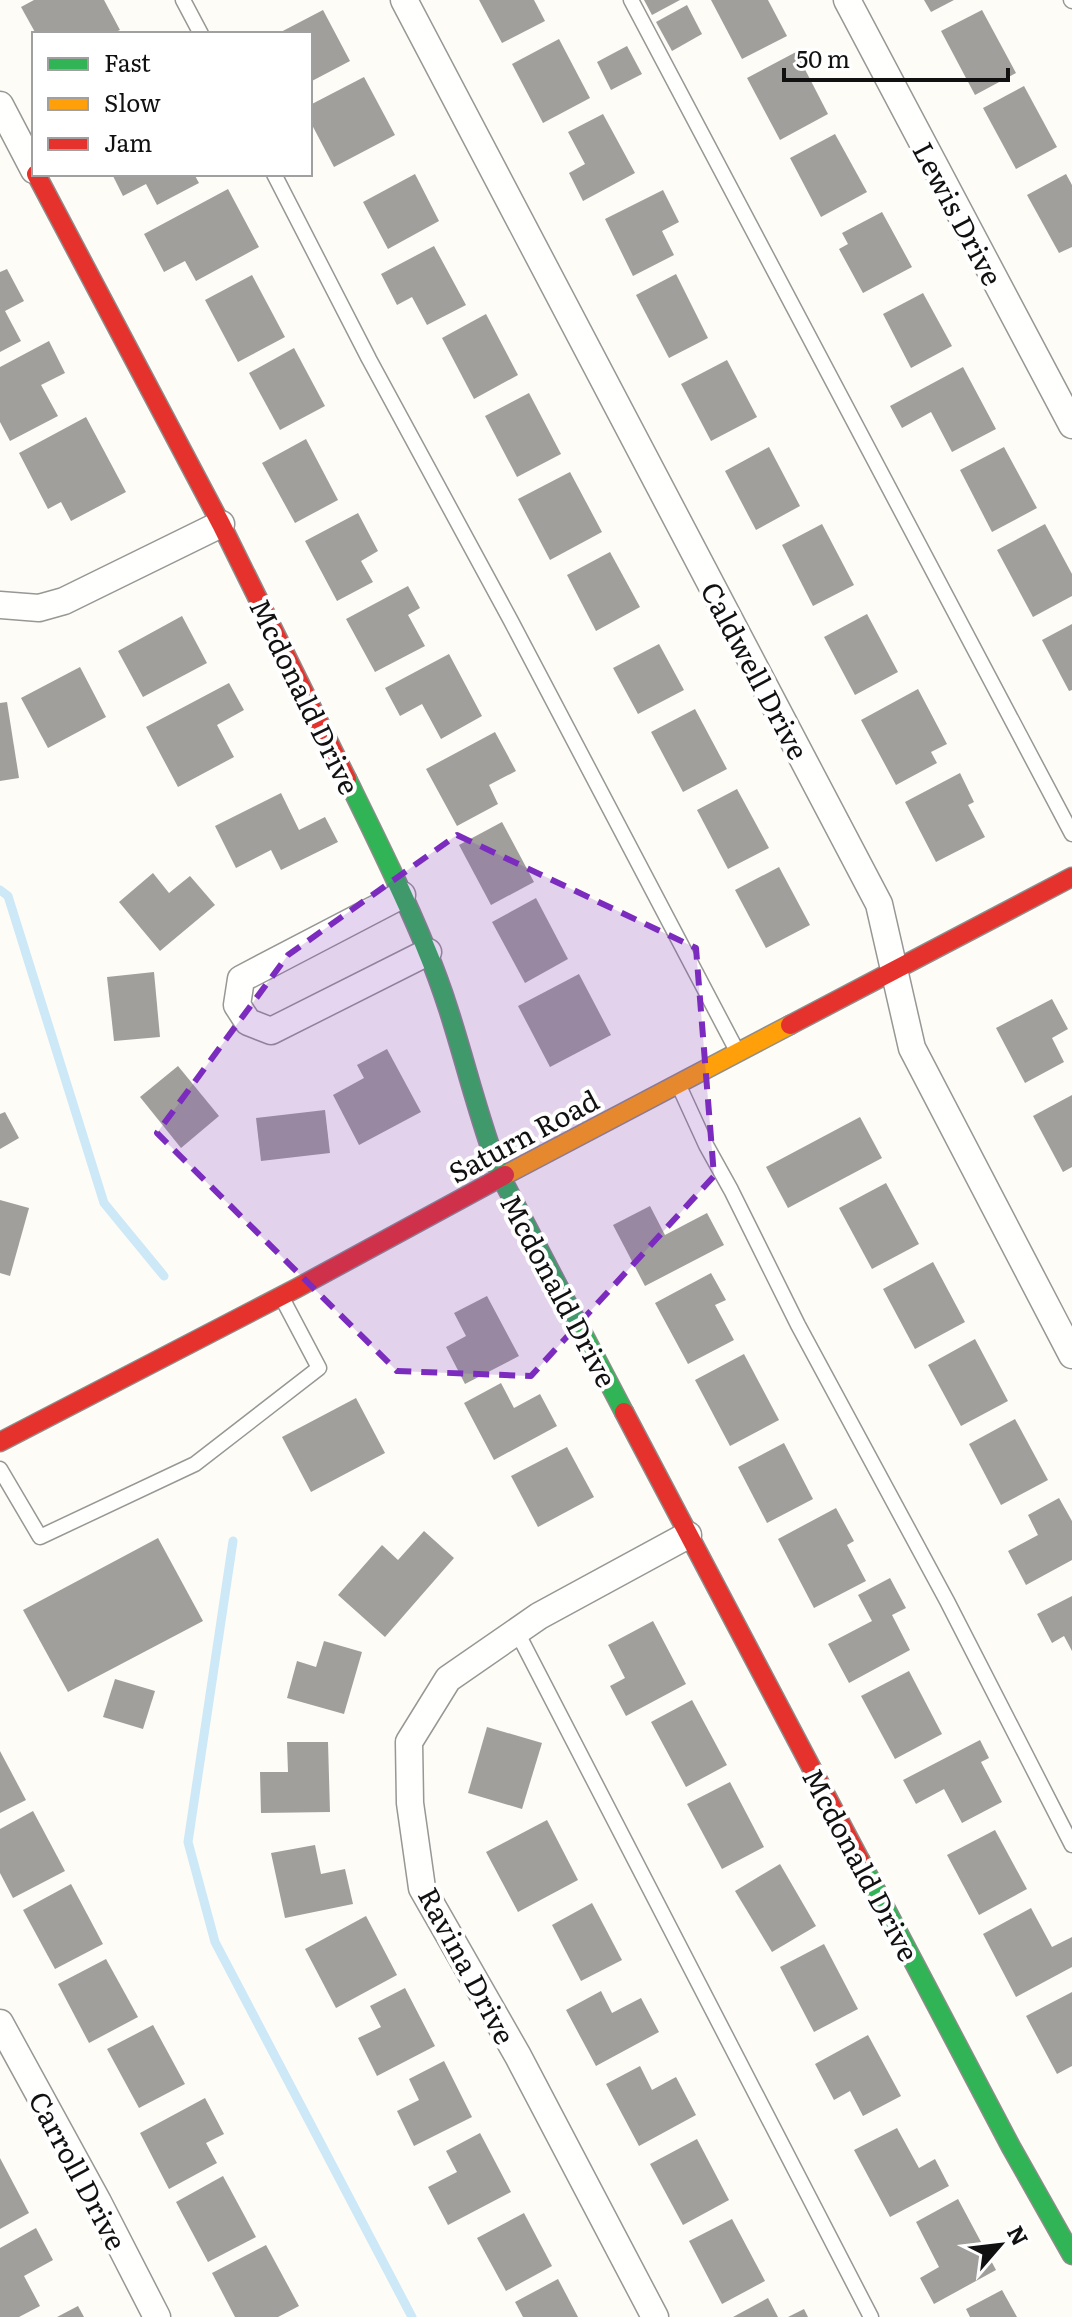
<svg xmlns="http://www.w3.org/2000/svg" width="1072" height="2317" font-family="Literata,serif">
	<rect width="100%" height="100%" fill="#fdfcf7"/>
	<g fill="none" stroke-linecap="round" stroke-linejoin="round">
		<g stroke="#cde8f7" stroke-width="9">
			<path d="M0,890L8,896L104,1203L164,1276"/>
			<path d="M233,1541L188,1842L215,1942L412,2317"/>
		</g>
	</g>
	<g fill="#a19f9c">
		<path d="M34,0H104L120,30L111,34H36L21,7Z"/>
		<path d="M479,0H534L545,21L502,43Z"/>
		<path d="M644,0H680L652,15Z"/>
		<path d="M711,0H768L787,36L742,59Z"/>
		<path d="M924,0H954L931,12Z"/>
		<path d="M687,5L702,34L672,51L656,22Z"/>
		<path d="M323,10L350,61L310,82V34H277Z"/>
		<path d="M982,10L1016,73L975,95L941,31Z"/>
		<path d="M559,39L590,98L543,123L512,64Z"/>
		<path d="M627,46L642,74L611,90L597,62Z"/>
		<path d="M796,52L828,114L780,140L747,78Z"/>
		<path d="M364,77L395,135L334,167L310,121V105Z"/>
		<path d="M1024,86L1057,147L1016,169L983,108Z"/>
		<path d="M603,114L635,173L583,201L569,173L585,164L568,132Z"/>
		<path d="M835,134L867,192L821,217L790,158Z"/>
		<path d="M112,174H194L199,183L157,205L146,184L123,196Z"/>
		<path d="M415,174L439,221L388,249L363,202Z"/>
		<path d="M1066,174L1072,185V247L1059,253L1027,195Z"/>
		<path d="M228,189L259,247L196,281L185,261L164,272L144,234Z"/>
		<path d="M663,190L679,222L662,231L674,255L633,276L605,219Z"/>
		<path d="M882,212L912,267L863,293L839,249L848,244L842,233Z"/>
		<path d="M434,246L466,305L427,325L412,297L397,305L381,274Z"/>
		<path d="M7,269L24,301L5,311L21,341L0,352V272Z"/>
		<path d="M676,274L708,338L669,358L636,295Z"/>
		<path d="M252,275L285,337L238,362L205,300Z"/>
		<path d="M923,293L952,346L911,368L883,314Z"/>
		<path d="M486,314L518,375L474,399L442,338Z"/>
		<path d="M49,341L65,373L41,385L58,416L10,441L0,422V367Z"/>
		<path d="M294,348L325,406L280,430L249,373Z"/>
		<path d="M727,360L757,417L711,441L681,384Z"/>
		<path d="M963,367L996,429L952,452L931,412L902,428L890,406Z"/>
		<path d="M529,393L561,454L517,477L485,416Z"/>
		<path d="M86,417L126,492L71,521L61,502L48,509L19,453Z"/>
		<path d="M306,439L338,500L295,523L262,463Z"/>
		<path d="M769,447L800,506L756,530L725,471Z"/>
		<path d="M1004,447L1037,508L992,532L960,470Z"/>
		<path d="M570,472L602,532L550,560L518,499Z"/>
		<path d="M358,513L378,551L361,561L373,582L337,601L305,541Z"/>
		<path d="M822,524L854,585L813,606L782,545Z"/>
		<path d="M1045,524L1072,574V596L1033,617L997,550Z"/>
		<path d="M610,552L640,607L596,631L567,575Z"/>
		<path d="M408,586L420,608L408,615L425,646L375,672L346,619Z"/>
		<path d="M867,614L898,672L855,695L824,637Z"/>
		<path d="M182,616L207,663L143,697L118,651Z"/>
		<path d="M1072,624V690L1069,691L1042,640Z"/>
		<path d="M659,644L684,690L638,714L613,668Z"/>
		<path d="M449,654L482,716L441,739L422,704L400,716L385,688Z"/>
		<path d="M80,667L106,717L48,748L21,698Z"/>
		<path d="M229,683L244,710L217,725L234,757L178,787L146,727Z"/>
		<path d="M918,689L947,744L931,752L937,763L896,785L861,720Z"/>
		<path d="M7,702L19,778L0,781V703Z"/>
		<path d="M695,709L727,769L683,792L651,732Z"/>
		<path d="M495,732L516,771L489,785L498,804L457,826L426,769Z"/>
		<path d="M960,773L974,802L968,805L985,837L936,862L905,802Z"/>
		<path d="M737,789L769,848L728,869L697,810Z"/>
		<path d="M281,793L299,830L325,817L338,842L281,870L271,850L236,868L215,826Z"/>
		<path d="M502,822L534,882L491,905L459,845Z"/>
		<path d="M779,867L810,925L766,948L735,890Z"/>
		<path d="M153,873L169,893L190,876L215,905L160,951L119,902Z"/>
		<path d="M536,898L568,959L525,983L492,922Z"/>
		<path d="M154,972L160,1037L114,1041L107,977Z"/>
		<path d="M579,974L611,1035L550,1067L518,1006Z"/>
		<path d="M1052,999L1068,1029L1052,1038L1064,1062L1025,1083L996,1028Z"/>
		<path d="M387,1049L421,1112L359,1145L333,1095L364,1078L357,1065Z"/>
		<path d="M178,1066L219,1116L181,1148L140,1097Z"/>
		<path d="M1072,1095V1167L1063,1172L1033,1116Z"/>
		<path d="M325,1110L330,1153L261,1161L256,1118Z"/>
		<path d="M5,1112L19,1138L0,1149V1114Z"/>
		<path d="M860,1117L882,1158L788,1208L766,1167Z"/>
		<path d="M886,1183L919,1244L872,1269L839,1208Z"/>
		<path d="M0,1200L29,1208L10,1276L0,1273Z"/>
		<path d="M650,1206L665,1235L707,1213L724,1245L645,1286L613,1225Z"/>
		<path d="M933,1262L965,1322L915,1349L883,1289Z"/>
		<path d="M711,1273L726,1300L715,1305L734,1340L688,1364L655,1303Z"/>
		<path d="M487,1296L519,1356L465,1384L446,1347L466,1336L454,1313Z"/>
		<path d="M975,1339L1008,1401L961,1426L928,1365Z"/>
		<path d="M744,1354L779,1420L730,1446L695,1380Z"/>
		<path d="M501,1383L514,1408L540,1394L557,1426L494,1460L464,1403Z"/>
		<path d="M356,1398L385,1453L311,1492L282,1437Z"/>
		<path d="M1015,1419L1048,1480L1001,1505L969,1444Z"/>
		<path d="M784,1443L813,1499L767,1523L738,1467Z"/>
		<path d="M567,1447L594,1497L538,1527L511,1476Z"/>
		<path d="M1059,1498L1072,1521V1560L1026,1585L1008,1551L1038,1535L1028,1515Z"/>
		<path d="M836,1508L854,1541L847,1545L866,1581L814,1608L778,1539Z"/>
		<path d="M424,1531L454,1558L385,1637L338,1595L382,1545L398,1560Z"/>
		<path d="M158,1538L203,1621L68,1692L23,1610Z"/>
		<path d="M890,1578L906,1608L892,1615L910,1650L849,1683L828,1644L872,1621L858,1595Z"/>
		<path d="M1072,1596V1651L1064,1636L1052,1643L1037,1614Z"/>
		<path d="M653,1621L686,1684L626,1716L610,1686L625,1678L608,1645Z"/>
		<path d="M324,1641L362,1652L344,1714L287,1698L297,1661L316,1667Z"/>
		<path d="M909,1671L942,1734L895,1759L861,1696Z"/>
		<path d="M115,1679L155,1691L143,1729L103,1717Z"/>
		<path d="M692,1700L727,1765L686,1787L651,1722Z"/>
		<path d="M487,1727L542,1743L522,1809L468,1793Z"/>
		<path d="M980,1740L989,1758L981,1762L1002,1802L962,1823L944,1789L916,1804L903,1780Z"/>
		<path d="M287,1742H328L330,1812L261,1813L260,1772H288Z"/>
		<path d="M0,1751L26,1800L0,1813Z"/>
		<path d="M730,1782L764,1847L722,1869L687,1804Z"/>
		<path d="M33,1811L65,1871L13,1898L0,1873V1829Z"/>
		<path d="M547,1820L578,1880L518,1912L486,1852Z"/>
		<path d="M995,1830L1027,1889L979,1915L947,1855Z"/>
		<path d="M315,1845L321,1874L345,1869L353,1904L285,1918L271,1853Z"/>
		<path d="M780,1864L816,1926L772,1952L735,1891Z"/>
		<path d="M71,1884L103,1944L55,1969L23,1910Z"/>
		<path d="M592,1903L622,1960L581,1981L552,1925Z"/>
		<path d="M1031,1908L1052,1947L1072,1937V1967L1016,1997L983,1934Z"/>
		<path d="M366,1916L397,1975L336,2008L305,1949Z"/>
		<path d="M824,1944L858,2009L814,2032L780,1967Z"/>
		<path d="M106,1959L138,2017L89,2043L58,1984Z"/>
		<path d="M405,1988L435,2046L377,2076L358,2038L381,2027L370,2006Z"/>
		<path d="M601,1991L612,2013L641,1998L659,2032L596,2066L566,2010Z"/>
		<path d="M1072,1992V2066L1057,2074L1026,2016Z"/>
		<path d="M153,2025L185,2084L139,2108L107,2049Z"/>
		<path d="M868,2035L901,2096L863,2116L850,2091L834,2100L815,2064Z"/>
		<path d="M444,2061L472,2117L414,2146L397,2111L419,2100L409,2079Z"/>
		<path d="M640,2066L652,2090L676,2077L696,2115L639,2146L606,2084Z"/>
		<path d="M205,2098L224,2134L206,2143L217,2163L169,2189L140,2133Z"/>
		<path d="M897,2128L919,2168L935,2159L949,2186L890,2217L854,2150Z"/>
		<path d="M480,2133L511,2192L448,2225L428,2187L457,2172L446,2151Z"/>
		<path d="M697,2139L729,2200L683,2225L650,2164Z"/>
		<path d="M0,2158L29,2213L0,2229Z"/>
		<path d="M223,2176L256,2237L208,2262L176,2202Z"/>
		<path d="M958,2199L996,2270L934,2304L920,2278L939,2267L916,2222Z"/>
		<path d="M524,2213L552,2266L506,2291L477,2238Z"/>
		<path d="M732,2219L765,2281L722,2304L689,2241Z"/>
		<path d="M36,2228L53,2260L24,2276L40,2306L19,2317H0V2248Z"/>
		<path d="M266,2245L299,2306L278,2317H235L212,2273Z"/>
		<path d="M558,2279L578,2317H523L515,2302Z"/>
		<path d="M1002,2290L1017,2317H970L966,2309Z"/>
		<path d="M768,2298L778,2317H733Z"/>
		<path d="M78,2306L84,2317H57Z"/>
		<path d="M804,2309L808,2317H788Z"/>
	</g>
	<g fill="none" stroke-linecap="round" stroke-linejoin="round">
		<defs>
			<g id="lane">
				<path d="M183,0L201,34"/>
				<path d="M631,0L1072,834"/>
				<path d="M1071,0L1072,1"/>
				<path d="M274,174L369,359L511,621L737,1051"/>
				<path d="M679,1086L706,1145L731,1190L798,1325L947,1601L1072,1845"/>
				<path d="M0,1469L40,1537L195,1464L319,1368L281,1296"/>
				<path d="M517,1632L871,2317"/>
			</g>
			<g id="street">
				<path d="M404,0L879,904L912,1048L1072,1355"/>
				<path d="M847,0L1072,425"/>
				<path d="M0,105L34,170"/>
				<path d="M0,605L39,608L64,601L221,524"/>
				<path d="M402,895L241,979L237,1005L248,1022L271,1031L428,952"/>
				<path d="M0,2023L98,2202L157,2317"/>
				<path d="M655,2317L518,2056L422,1888L410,1803L409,1742L448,1679L539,1616L688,1535"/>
			</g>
			<g id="fast">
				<path d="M347,779C375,836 403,892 427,951C458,1024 472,1103 501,1177L624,1412"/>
				<path d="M860,1860L1011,2147L1072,2255"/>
			</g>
			<path id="slow" d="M505,1175L790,1025"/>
			<g id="jam">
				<path d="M36,174L221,524L347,779"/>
				<path d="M790,1025L1072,877"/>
				<path d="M624,1412L860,1860"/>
				<path d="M0,1442L297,1288L505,1175"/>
			</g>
		</defs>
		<use href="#lane" stroke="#979795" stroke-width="17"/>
		<use href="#street" stroke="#979795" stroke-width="29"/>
		<use href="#fast" stroke="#8e8d8b" stroke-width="21"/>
		<use href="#slow" stroke="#8e8d8b" stroke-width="21"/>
		<use href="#jam" stroke="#8e8d8b" stroke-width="21"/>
		<use href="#lane" stroke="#fffffe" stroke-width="14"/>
		<use href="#street" stroke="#fffffe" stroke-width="26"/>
		<use href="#fast" stroke="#30b455" stroke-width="18"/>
		<use href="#slow" stroke="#ff9f0a" stroke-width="18"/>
		<use href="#jam" stroke="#e5322d" stroke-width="18"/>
	</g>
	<path fill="#7b2cbf" fill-opacity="0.2" stroke="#7b2cbf" stroke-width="6" stroke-dasharray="16 10" stroke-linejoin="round" d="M457,835L696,948L714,1176L531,1376L397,1371L157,1133L288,955Z"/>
	<g text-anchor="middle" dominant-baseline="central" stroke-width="8" stroke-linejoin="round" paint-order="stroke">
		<g font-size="28" fill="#111" stroke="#fff">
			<text transform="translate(959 213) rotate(62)">Lewis Drive</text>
			<text transform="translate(756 670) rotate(62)">Caldwell Drive</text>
			<text transform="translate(306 696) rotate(64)">Mcdonald Drive</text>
			<text transform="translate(523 1135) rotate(-28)">Saturn Road</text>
			<text transform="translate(560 1290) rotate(62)">Mcdonald Drive</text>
			<text transform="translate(862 1864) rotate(62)">Mcdonald Drive</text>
			<text transform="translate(468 1965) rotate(62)">Ravina Drive</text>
			<text transform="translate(79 2170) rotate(62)">Carroll Drive</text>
		</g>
	</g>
	<rect x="32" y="32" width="280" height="144" fill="#ffffff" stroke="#a0a0a0" stroke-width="2"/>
	<rect x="48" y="58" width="40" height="12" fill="#30b455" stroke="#a0a0a0" stroke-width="2"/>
	<text x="104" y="72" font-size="24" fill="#111111">Fast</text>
	<rect x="48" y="98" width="40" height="12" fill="#ff9f0a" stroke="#a0a0a0" stroke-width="2"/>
	<text x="104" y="112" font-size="24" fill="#111111">Slow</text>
	<rect x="48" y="138" width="40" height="12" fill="#e5322d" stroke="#a0a0a0" stroke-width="2"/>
	<text x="104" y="152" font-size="24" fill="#111111">Jam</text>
	<g transform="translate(1000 2245) rotate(62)" stroke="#ffffff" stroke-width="6" paint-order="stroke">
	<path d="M0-6L14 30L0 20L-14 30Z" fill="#111111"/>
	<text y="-12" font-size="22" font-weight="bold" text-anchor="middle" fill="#111111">N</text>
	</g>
	<path d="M784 68v12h224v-12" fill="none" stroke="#111111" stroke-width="4"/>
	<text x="796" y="68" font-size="24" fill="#111111" stroke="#ffffff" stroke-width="6" paint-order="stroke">50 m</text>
</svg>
